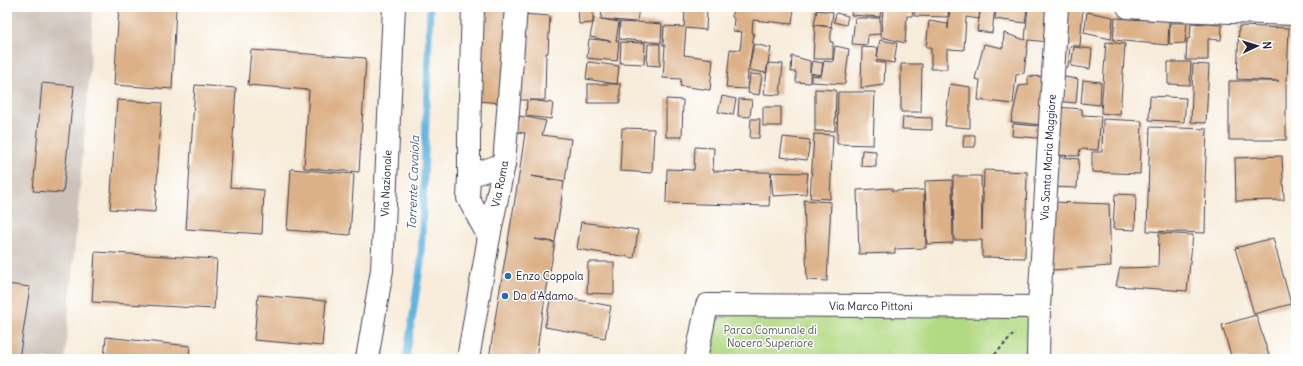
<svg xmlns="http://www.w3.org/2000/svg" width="1303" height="366" font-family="Delius,sans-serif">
	<rect width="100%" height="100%" fill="#fff"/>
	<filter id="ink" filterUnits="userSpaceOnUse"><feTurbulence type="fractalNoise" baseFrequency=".025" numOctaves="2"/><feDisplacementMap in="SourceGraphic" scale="8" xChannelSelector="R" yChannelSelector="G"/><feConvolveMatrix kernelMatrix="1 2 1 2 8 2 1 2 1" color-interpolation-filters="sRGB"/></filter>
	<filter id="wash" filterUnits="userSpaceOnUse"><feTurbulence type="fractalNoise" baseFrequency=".012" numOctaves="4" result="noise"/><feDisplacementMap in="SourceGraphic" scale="16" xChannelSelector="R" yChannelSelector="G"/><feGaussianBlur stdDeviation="0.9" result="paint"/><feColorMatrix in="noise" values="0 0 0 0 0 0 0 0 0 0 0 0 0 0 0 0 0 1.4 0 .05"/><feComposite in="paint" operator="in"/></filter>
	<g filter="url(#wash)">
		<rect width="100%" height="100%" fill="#f7ecda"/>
		<path fill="#cdc2b9" d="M7,7H93L90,70L65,359H7Z"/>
		<path fill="#b2d983" stroke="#6a7e5f" d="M718,312L1028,316L1029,359H710Z"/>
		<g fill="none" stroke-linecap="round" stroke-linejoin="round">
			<path stroke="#62b4dd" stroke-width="7" d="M406,359L421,262L430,7"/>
		</g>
		<g id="blocks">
			<g fill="#dcb187">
				<path d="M119,7H176L172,89L114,85Z"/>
				<path d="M481,7H510L504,103L476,101Z"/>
				<path d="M578,7H593V23L579,24Z"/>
				<path d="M602,7H639L637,22L662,24L661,43L619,39L620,22L635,23V22L601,19L619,22L616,41H619L617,61L587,58L589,39L611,41L590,37L594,18L601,19Z"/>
				<path d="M685,7L707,9L706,30L686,28L684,55L713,59L710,90L680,86L681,79L663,78L665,45H663L664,26L684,27Z"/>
				<path d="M733,7H794L792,24L753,20L752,33H754L749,68L754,44L771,48L766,73L748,70L747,89L726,88L730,49L740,50L742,32L733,31L734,18L732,17Z"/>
				<path d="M852,7H881L880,17L851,15Z"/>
				<path d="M883,7H913L912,16H907L905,43L881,37Z"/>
				<path d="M915,7H949L948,17L914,16Z"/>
				<path d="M950,7H980L979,19L966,17L964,50L947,49V69H931V47H926L929,21L948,24V29Z"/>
				<path d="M981,7H995L992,33L977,31Z"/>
				<path d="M996,7H1027L1025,23L995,19Z"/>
				<path d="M1028,7H1052L1049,42L1028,40L1024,73L1016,75L1013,104L978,100L980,80L975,79L984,44L1003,48L1004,33L1025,40Z"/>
				<path d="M1061,7H1083L1080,46H1070L1068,67H1056Z"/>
				<path d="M817,10L833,12L831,27L814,25Z"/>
				<path d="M1087,12L1113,17L1111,39L1084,33Z"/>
				<path d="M836,13L848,16L846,25L834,22Z"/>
				<path d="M522,14L550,16L548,53H546L545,100H529L553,103L551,119L526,116L527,100H518Z"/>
				<path d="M855,18H880V34L868,35L867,45L852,44Z"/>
				<path d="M1115,18L1169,21L1168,45L1113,40Z"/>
				<path d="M1170,23H1187L1185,43L1169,44Z"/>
				<path d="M1191,23L1222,25L1221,40L1208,39V60H1186L1187,39L1190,38Z"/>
				<path d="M815,25L832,27L830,42H833V59H813Z"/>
				<path d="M1239,26L1289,28L1287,81L1286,80V140H1229V81H1279L1237,79Z"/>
				<path d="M880,40L897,43L894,63L877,60L876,62L885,63L884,85L861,88L862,47L878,48L877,57Z"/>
				<path d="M621,42L645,43L644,64L620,63Z"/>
				<path d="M1106,42L1125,44L1120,115L1101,113Z"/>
				<path d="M648,44H660V66L647,65Z"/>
				<path d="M835,46L849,49L845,84L811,82V75L821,76L824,61L833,62Z"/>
				<path d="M1074,47L1092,49L1090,69L1071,66Z"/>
				<path d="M251,50L366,58L359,172L304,168L309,90L248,85Z"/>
				<path d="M792,56L810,61V72L812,61L823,63L821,75L810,73V83L796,82V72H791Z"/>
				<path d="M588,62L619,66L617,84L586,79Z"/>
				<path d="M1168,62H1191L1190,85L1168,84Z"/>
				<path d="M768,63L783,64L780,95L764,94Z"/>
				<path d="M901,64H922L921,112H901Z"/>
				<path d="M1193,64L1209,65L1206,123L1191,122Z"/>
				<path d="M750,74L762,75L759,95L748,93Z"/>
				<path d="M1028,76L1048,77L1043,125L1011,122L1019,86L1028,85Z"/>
				<path d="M1058,76L1078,79L1076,103L1055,101Z"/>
				<path d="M1083,80L1101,82L1100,105L1081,103Z"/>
				<path d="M42,83L74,86L63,193L33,191Z"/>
				<rect x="588" y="84" width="32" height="19"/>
				<path d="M950,84L970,87V128L945,126Z"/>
				<path d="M195,85L236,88L230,187L264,190L262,234L186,229Z"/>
				<path d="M815,89L836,90L835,131H815Z"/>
				<path d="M838,92H875L873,145L837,144Z"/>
				<path d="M722,96L736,99L733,115L718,112Z"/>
				<path d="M1150,96L1186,98L1184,122L1149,120Z"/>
				<path d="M666,99L683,100L682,137H666Z"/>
				<path d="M739,99L752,100L750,117L738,116Z"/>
				<path d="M117,100L162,103L155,212L110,209Z"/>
				<rect x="763" y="107" width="18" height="19"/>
				<path d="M1057,107L1082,109V115L1101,116L1098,150L1080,149L1079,156L1053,155Z"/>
				<path d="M520,116L546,121L542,135L571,139L565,181L531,176L564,182L555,242L535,239L555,243L541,321L536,359H489L496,313L519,175L525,133L516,132Z"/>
				<path d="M903,117L932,118V130L902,129Z"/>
				<path d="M751,119H760L759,138H750Z"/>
				<path d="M1103,119L1142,121L1140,174L1092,172V152H1102Z"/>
				<path d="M1013,124L1039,126L1038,138L1012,136Z"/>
				<path d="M1150,127L1207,129L1205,182H1206L1205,233L1147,231Z"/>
				<path d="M622,128L654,129L652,173L620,171Z"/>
				<path d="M814,134L833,135L830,199L810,198Z"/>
				<path d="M964,135H975V147H963Z"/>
				<path d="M783,137L810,140L807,160L780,157Z"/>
				<path d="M695,147L714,148L713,171L808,173L806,194L773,196L771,173L769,206L666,203L667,169L694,170Z"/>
				<path d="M862,150L876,151V167L861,166Z"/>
				<path d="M1053,156L1079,159L1077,188L1050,187Z"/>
				<path d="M1282,156L1284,200L1236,201L1235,158Z"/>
				<path d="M291,169L354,174L350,235L287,230Z"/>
				<path d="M984,170L1027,172L1025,258L982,257V240H954L953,176H981L982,230Z"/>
				<path d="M952,180L953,243L927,244L925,181Z"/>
				<path d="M892,188V191L924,190L926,248L895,249V253L859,254L857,190Z"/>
				<path d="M1115,194L1136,195L1135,230L1113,229Z"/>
				<path d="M804,200L831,202L827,281L807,280Z"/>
				<path d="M1052,202L1109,204L1111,266L1052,270Z"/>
				<path d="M581,222L638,230L634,258L577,249Z"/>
				<path d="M1159,233L1193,235L1187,291L1116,286L1120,268L1158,267Z"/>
				<path d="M1273,238L1291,304L1254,314L1235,248Z"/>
				<path d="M95,252L217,259L214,309L92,302Z"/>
				<path d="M588,262H614V294L587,293Z"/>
				<path d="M7,284L30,287L19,359H7Z"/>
				<path d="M258,295L326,301L322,346L254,340Z"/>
				<path d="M551,295L611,306L605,338L545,327Z"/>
				<path d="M1256,315L1270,359H1232L1222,325Z"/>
				<path d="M106,337L190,346L189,359H104Z"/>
			</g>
		</g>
	</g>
	<g filter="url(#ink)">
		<use href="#blocks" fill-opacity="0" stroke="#424053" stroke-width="1"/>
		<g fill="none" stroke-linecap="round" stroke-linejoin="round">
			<defs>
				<g id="minor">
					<path d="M473,7L469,134V176L504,164"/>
					<path d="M1128,7L1171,10L1296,14"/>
					<path d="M469,176L468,198L489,237"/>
					<path id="s1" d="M1039,307L1057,7"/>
					<path id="s2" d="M468,359L489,237L504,164L516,7"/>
					<path id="s3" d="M696,359L707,305L1039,307L1038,359"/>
				</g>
				<g id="primary">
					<path id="s4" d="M367,359L382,270L394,7"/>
				</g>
			</defs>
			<use href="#minor" stroke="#424053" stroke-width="24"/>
			<use href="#primary" stroke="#424053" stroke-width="24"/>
			<path stroke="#424053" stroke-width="2.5" stroke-dasharray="3 3" stroke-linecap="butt" d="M991,359L1015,332"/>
			<use href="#minor" stroke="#fff" stroke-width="22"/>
			<use href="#primary" stroke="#fff" stroke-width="22"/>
		</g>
	</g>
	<g fill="#1f6fb2" stroke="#fff" stroke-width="1.5">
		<circle cx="508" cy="276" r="4"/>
		<circle cx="505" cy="296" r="4"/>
	</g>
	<g text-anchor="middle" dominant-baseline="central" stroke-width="3" stroke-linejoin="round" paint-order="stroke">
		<g font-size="11" fill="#22223b" stroke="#fff">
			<text stroke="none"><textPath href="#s1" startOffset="150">Via Santa Maria Maggiore</textPath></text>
			<text stroke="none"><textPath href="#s4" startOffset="177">Via Nazionale</textPath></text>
			<text stroke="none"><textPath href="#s2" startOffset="178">Via Roma</textPath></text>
			<text stroke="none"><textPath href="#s3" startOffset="219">Via Marco Pittoni</textPath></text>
		</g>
		<g font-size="11" fill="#22223b" stroke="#fff" text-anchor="start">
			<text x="516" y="276">Enzo Coppola</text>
			<text x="513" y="296">Da d'Adamo</text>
		</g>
		<g font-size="11" fill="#4d5951" stroke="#fff">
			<text x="770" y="330">Parco Comunale di<tspan x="770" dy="13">Nocera Superiore</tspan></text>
		</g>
		<g font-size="12" font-style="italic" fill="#3c5c7c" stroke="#fff">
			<text transform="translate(413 183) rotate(-88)">Torrente Cavaiola</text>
		</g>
	</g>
	<rect width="1303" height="366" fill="none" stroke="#fff" stroke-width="24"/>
	<g transform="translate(1257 46) rotate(86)" stroke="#ffffff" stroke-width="3" paint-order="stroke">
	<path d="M0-3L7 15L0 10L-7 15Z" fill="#22223b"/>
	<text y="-6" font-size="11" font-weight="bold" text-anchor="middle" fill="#22223b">N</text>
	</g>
</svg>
